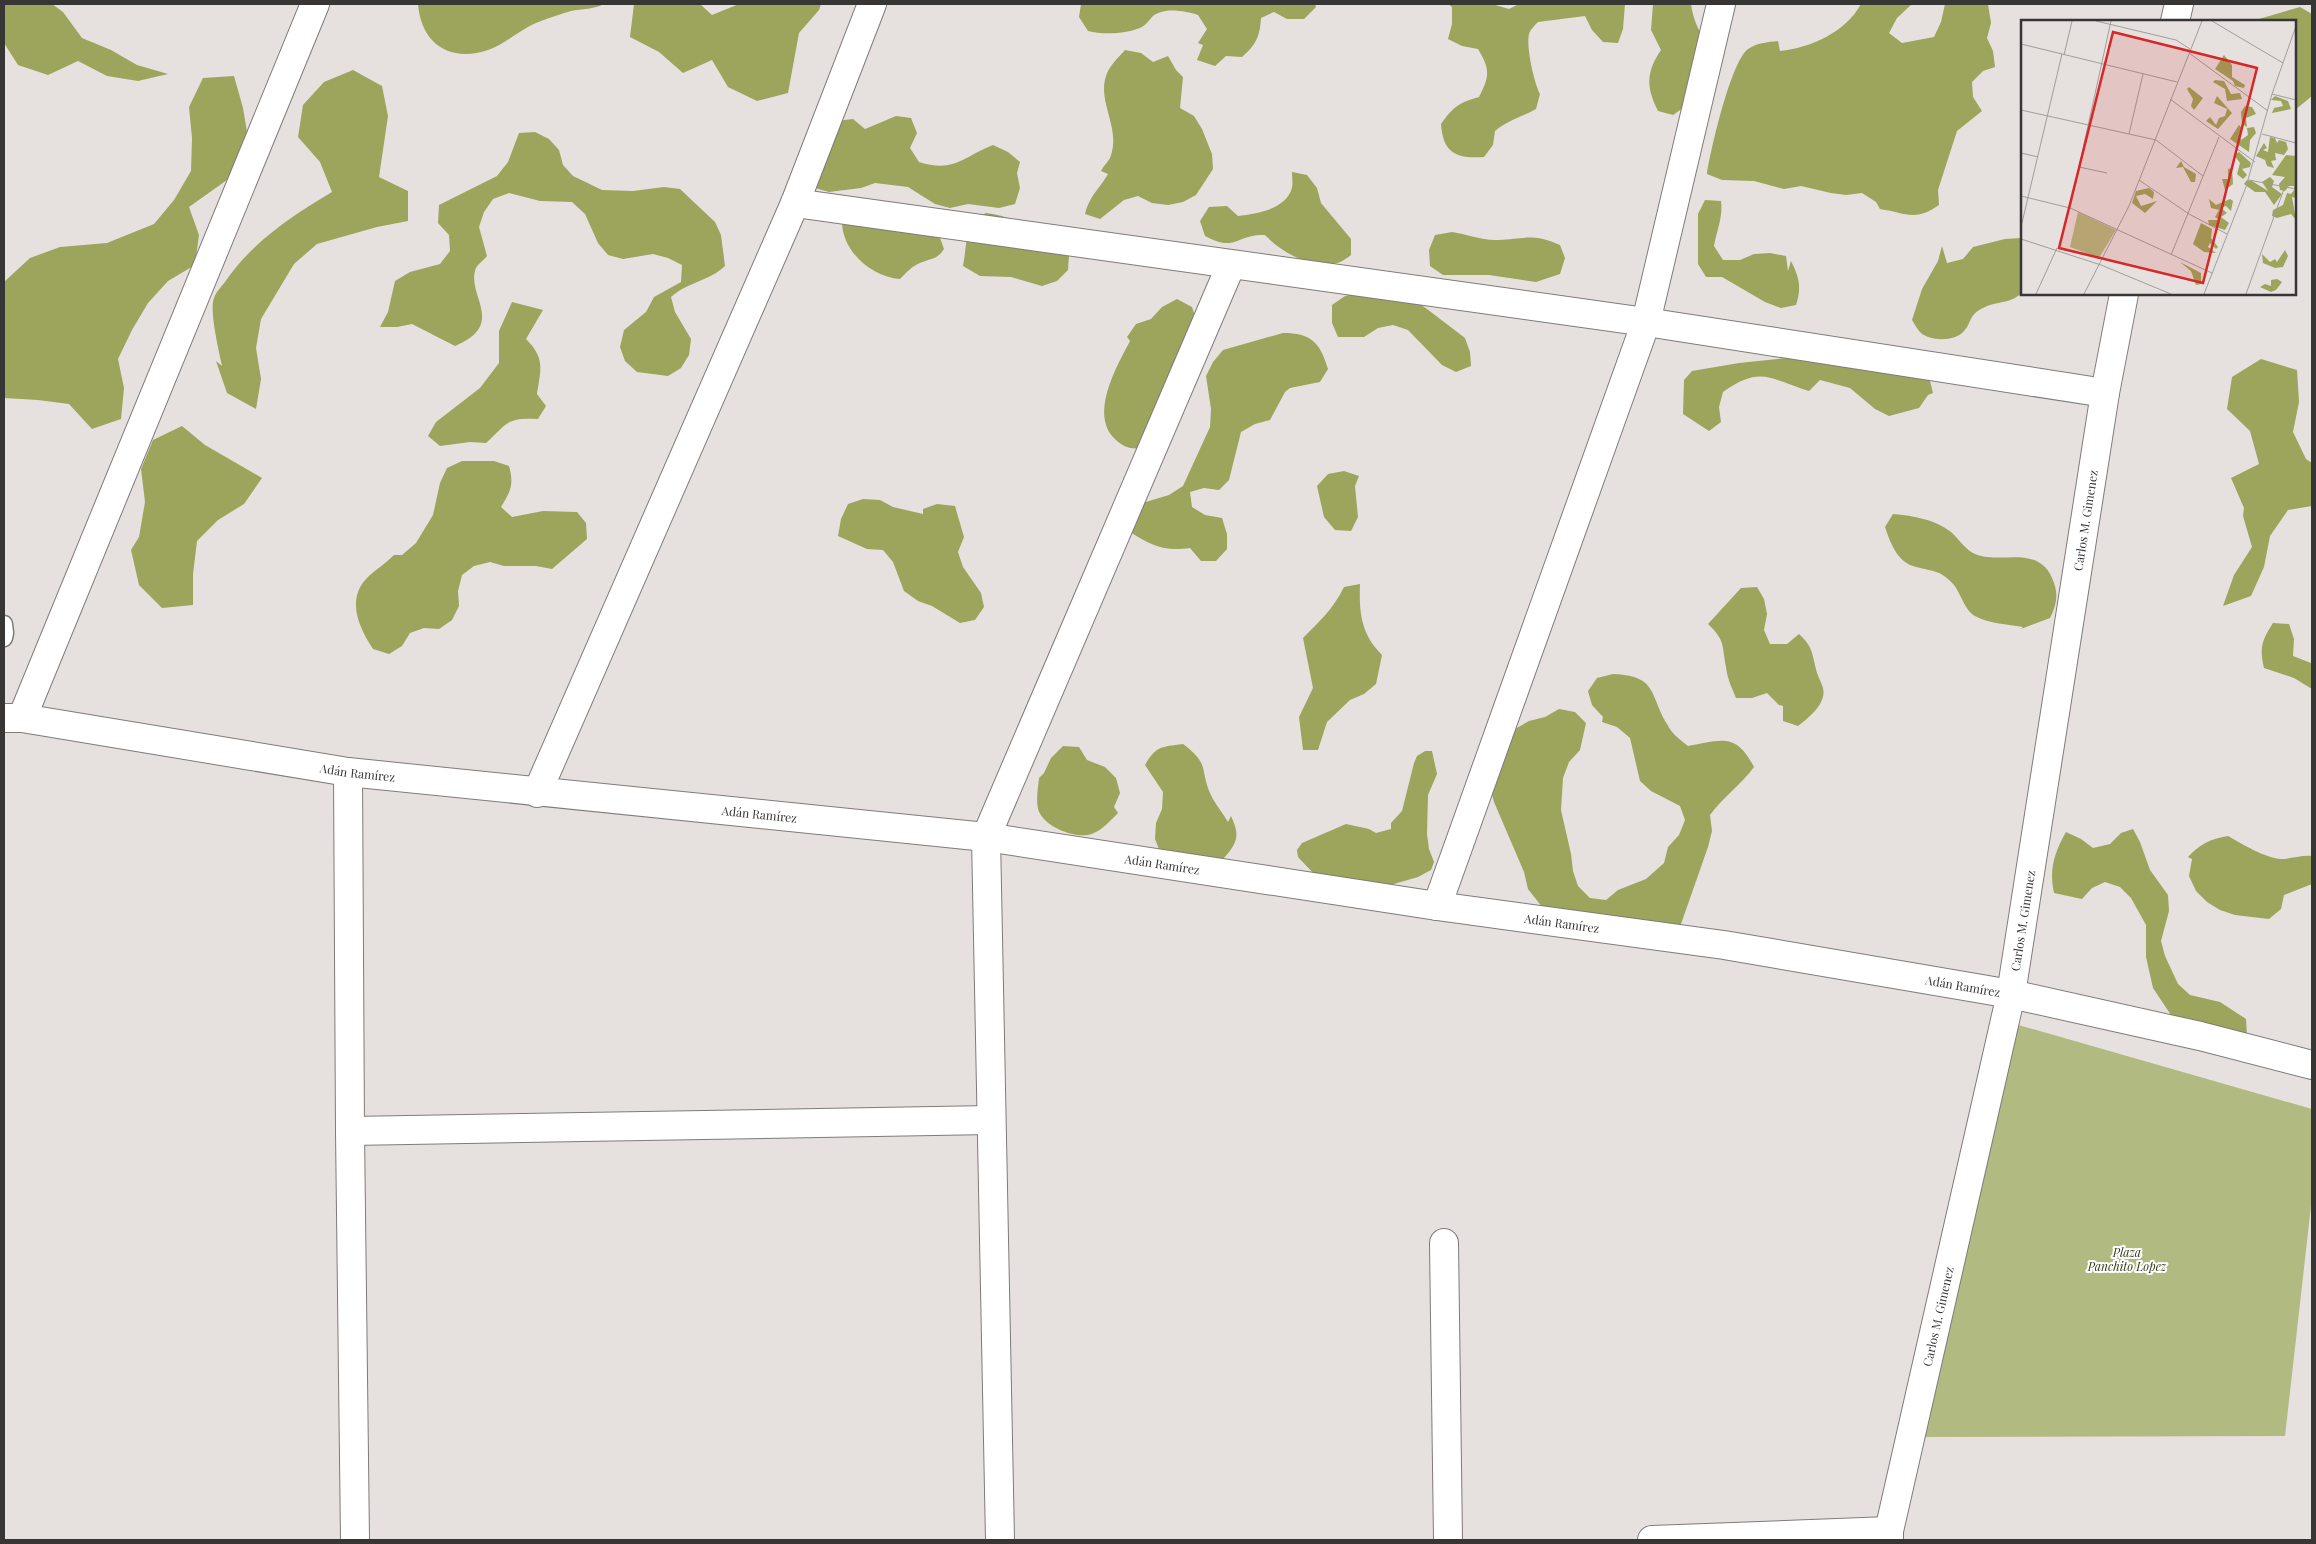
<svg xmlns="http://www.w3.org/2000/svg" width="2316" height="1544" font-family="'Playfair Display',serif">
	<rect width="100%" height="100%" fill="#e6e1df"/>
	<path fill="#b1ba81" d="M1994,1018L2312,1109V1197L2285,1436L1913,1437Z"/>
	<g fill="#9ca55b">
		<path d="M4,4H52L63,12L82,38L111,50L137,65L168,74L138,81L107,76L78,61L48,75L18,65L4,43Z"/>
		<path d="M418,4H604C594,9 582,9 571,11C561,14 551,17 541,21C521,28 506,44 488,50C449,63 421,43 418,4Z"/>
		<path d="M634,4H700L712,15L739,4H821L819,10L799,33L788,93L757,101L728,87L712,60L683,73L659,52L630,37Z"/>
		<path d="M1081,4H1315L1316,7L1304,19H1287L1274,12L1261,18C1260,36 1256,45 1242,57L1226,56L1215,66L1197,60L1203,45L1198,43L1207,29L1198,15C1185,11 1165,7 1153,16C1149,20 1146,25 1142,27C1127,34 1103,35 1088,31L1079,17Z"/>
		<path d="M1448,4H1492L1509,9L1519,4H1625L1623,29L1618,43L1603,42L1592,30L1585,16L1538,22C1535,25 1530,30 1529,34C1526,47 1534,82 1540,94L1536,109C1522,117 1508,120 1495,131L1493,145L1484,157C1456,159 1443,153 1441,124C1453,107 1460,102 1479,97C1490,76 1490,69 1478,49L1462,46L1448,39L1452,24V7Z"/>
		<path d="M1653,4H1691C1693,19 1698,30 1707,43L1686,106L1673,115L1658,111C1646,87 1646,72 1661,50L1651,30Z"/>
		<path d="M1861,4H1912L1897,18L1889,33L1902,43L1934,37L1941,22L1945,4H1988L1991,23L1987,38L1993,51L1995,67L1983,71L1972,82L1973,97L1982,111L1957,131L1938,190L1939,205C1915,222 1906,213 1880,209L1876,202L1862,193L1846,195L1831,193L1801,186L1784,189L1754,181L1722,180L1707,174C1710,152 1731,61 1748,49C1757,43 1767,42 1778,41L1780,51C1810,48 1846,32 1861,4Z"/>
		<path d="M2300,7L2312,14V96L2295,110V21H2252Z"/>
		<path d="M1125,50L1141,53L1153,62L1168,56L1176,70L1183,77L1180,108L1194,116L1202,129L1212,154L1213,169L1196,195L1183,202L1168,205L1152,203L1138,196L1124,200L1100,219L1085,214C1090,195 1098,191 1108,174L1101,171C1103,166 1108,162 1110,158C1122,130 1097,102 1106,76C1109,66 1118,58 1125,50Z"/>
		<path d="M353,70L382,86L388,116L379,177L408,191V221L377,227L317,244L294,264L261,319L256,348L261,379L256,409L227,393L216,361L222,366C219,351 209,310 214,298C216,292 221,287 225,282C252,242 292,216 332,192L320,162L298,137L303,105L324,82Z"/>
		<path d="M234,76L243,108L248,138L241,170L189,207L199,235L195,265L168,281L148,303L132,330L118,359L124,388L121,419L92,429L69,404L38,400L4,398V282L30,258L60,247L107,243L154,224L174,200L191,171L192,138L189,107L203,78Z"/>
		<path d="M896,116L911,118L917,133L910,148L919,162C954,173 963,157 993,145L1008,152L1020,162L1017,173L1020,188L1015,204L999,208L968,204L950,208L935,204L908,187L875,183L861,188L829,192L815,188L836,121L853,119L865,129Z"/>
		<path d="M535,132L549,139L559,150L563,165L573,176L602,190L633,191L664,187L680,189L715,222L721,235L725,266C708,282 689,281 671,297L675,312L691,339L689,355L681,368L668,376L637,372L625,361L620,347L624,330L646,312L654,297L681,282L682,265L668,258L653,254L623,259L608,255L598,243L585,214L572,202L540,201L509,193L493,199L484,212L479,227L487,256C484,260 478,264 476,268C465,295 508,324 455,346L412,324L397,327H380L388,312L395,281L410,272L440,264L450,251L449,235L438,223L439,205L497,176L508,162L519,133Z"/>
		<path d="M1292,172L1307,175L1317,188L1321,203L1351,239V255C1347,258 1342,262 1337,263C1312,270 1281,252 1265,235C1236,234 1236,253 1205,236L1200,221L1209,207L1227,206L1238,216C1257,214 1286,209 1292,188C1293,183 1292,176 1292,172Z"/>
		<path d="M1705,200L1721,201C1723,218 1717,229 1714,246L1723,260H1740L1754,254L1770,253L1786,256L1788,271L1791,261C1799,277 1802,287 1796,305L1781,308L1765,302L1722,277H1706L1698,264V214Z"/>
		<path d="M986,213C1018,216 1043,238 1069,255L1068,270L1057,281L1042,286L1011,277L980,276L963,266C966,250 966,234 972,219Z"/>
		<path d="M842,223L939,235L944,249C937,260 931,258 920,263C912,266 906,273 900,279C872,277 843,252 842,223Z"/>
		<path d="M1452,232C1467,234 1483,241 1498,240C1525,239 1532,233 1560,245L1565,258L1560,274L1536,282L1489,275H1443L1430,266L1429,250L1435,235Z"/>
		<path d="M2021,238L2022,293C2008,305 1998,300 1983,308C1968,315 1972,323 1964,331C1955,342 1930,341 1921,333C1917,329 1914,323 1912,320L1922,289L1938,261L1942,246L1947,263L1963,259L1973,247L2005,239Z"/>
		<path d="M1359,293L1414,300L1427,309L1465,338L1470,352L1471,366L1456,372L1442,365L1408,330L1393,325L1378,328L1364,337H1338L1332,323V305L1345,296Z"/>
		<path d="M1177,299L1192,307L1197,322L1150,446C1136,450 1126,450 1115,439C1089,414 1117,366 1130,341L1127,337L1136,324L1151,319L1162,307Z"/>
		<path d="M512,302L543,310L526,339C545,358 541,368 537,394L546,406L538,419C506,417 507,424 486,443L470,442L440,446L428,436L436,422L480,388L499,363V331Z"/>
		<path d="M1283,333C1311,333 1320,342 1328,369L1320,382L1290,388L1285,392L1270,420L1255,424L1241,432L1229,480L1219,490L1204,488L1190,492L1192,507L1205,515L1222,518L1227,534V549L1216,561H1201L1190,548C1165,552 1150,545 1130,532L1139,504L1169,495L1183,486L1210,427L1211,409L1206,376L1213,362L1223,350Z"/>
		<path d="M1786,358L1929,377L1933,393L1928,395L1919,408L1889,416L1875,409L1850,388L1820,380L1809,391C1770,379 1761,365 1723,392L1719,407L1721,422L1709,431L1683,414L1684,380L1692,371L1739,363Z"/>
		<path d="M2261,359L2297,370L2299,402L2293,432L2306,459L2312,463V506L2288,510L2270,536L2264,567L2251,596L2223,606L2234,575L2252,547L2243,516L2244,508L2231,478L2259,464L2250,431L2227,409L2232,377Z"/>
		<path d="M182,426L205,445L262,478L244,504L218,520L197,541L193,574V605L162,608L139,585L131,550L139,537L145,502L141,469L153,440Z"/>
		<path d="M462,461H494L509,466C514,484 511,491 501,507L512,517L543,511L577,512L586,523L587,539L552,569L536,566H504L490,562L474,566L462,575L458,591L459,606L452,620L439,629L424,628L410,633L402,646L389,654L373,649C358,626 345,597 370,575C378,568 386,563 394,555H402L416,543L433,515L440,483L447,468Z"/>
		<path d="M1344,471L1359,476L1355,486L1358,517L1351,531L1335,530L1324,517L1317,486L1328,474Z"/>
		<path d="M863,499L880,500L893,507L923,514V509L937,504L955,506L964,537L958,552L963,567L981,593L984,607L975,620L960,623L932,606L918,601L904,591L893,562L883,550L867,549L838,536L841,519L848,504Z"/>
		<path d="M1893,514C1914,516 1934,519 1951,532C1959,539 1964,548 1973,553C1997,566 2037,543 2052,578C2059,593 2057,604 2050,618L2021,629L2023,627C2007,624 1990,624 1975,616C1965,611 1961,594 1954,585C1939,568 1931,572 1913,566C1897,561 1890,542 1885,527Z"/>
		<path d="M1360,584C1359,613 1361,634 1382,655L1376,684L1364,694L1350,700L1327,722L1318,750H1303L1299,717L1313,688L1303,638C1319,622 1334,608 1344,587Z"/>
		<path d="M1757,587L1764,599L1767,614L1764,630L1770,644H1787L1799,634C1812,646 1812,652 1816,669C1817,675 1821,681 1823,688C1827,703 1809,718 1798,726L1783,721V706L1779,705L1767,693L1752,698H1736C1732,688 1727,678 1726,667C1722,645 1725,640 1708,624L1741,588Z"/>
		<path d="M2273,623L2289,624L2294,639L2293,656L2311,663L2312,689L2294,678L2264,668C2259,648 2262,640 2273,623Z"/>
		<path d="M1613,674C1658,676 1649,694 1667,724C1672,734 1679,739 1688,746C1721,740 1736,732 1754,767C1741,785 1723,797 1710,815L1712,831L1708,847L1681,924L1667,929L1546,912L1528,889L1524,872L1494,802L1490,787L1515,729L1529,721L1545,717L1559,709L1575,712L1586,723L1580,750L1569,762L1563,778L1561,810L1571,854L1573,871L1578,886L1590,898L1606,900L1618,890L1646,879L1664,863L1668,847L1679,835L1685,820L1680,806L1651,791L1640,781L1630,738L1617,727L1602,722L1603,717L1592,705L1588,691L1597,678Z"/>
		<path d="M1183,744C1211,765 1199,769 1211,795C1215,804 1223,813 1228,822L1231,816C1240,835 1238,842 1224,858L1193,860L1161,854L1155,839L1156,823L1162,809L1163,792L1145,765C1156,746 1161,747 1183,744Z"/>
		<path d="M1063,746L1079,747L1087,760L1105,767L1116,778L1120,793L1114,807L1118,813C1111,820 1103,829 1094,833C1078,841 1043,827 1038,809C1036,799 1038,788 1039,778L1044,773L1051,758Z"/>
		<path d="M1425,751H1432L1437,774L1428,795L1427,834L1429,849L1434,862L1431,870L1418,877L1373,890L1354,879L1315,875L1298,857L1297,850L1302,843L1346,824L1369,829L1376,833L1391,829V823L1402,811L1414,763L1417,756Z"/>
		<path d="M2133,829L2140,842L2150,870L2168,895L2169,911L2161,941L2165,956L2178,984L2190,995L2220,1002L2246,1019L2247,1036L2181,1026L2171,1015L2153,988L2146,957V925L2131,898L2120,887L2105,882L2092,888L2082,899L2054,893C2049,870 2054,853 2066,832L2081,839L2093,848L2110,844L2121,833Z"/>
		<path d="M2228,836C2242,844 2265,858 2281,859C2291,859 2301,855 2312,856V884L2284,895L2281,909L2269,919L2235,915L2220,910L2207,902L2196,891L2189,876L2192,859L2188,857C2200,844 2210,839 2228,836Z"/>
	</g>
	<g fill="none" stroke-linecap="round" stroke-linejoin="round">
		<defs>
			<path id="service" d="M4,624L5,633L4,638"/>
			<g id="minor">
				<path d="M2175,21L2179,4"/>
				<path d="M795,203L1646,322L2105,393"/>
				<path d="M22,718L315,4"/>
				<path d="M348,772L350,1131L355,1540"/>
				<path d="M537,793L795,203L872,4"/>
				<path d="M1437,906L1646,322L1721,4"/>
				<path d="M350,1131L991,1120"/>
				<path d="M1444,1243L1448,1540"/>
				<path d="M1000,1540L986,837L1231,265"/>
				<path d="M1652,1540L1889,1531"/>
				<path id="s1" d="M1889,1540V1531L2011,994L2105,393L2124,294"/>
			</g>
			<g id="tertiary">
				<path id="s2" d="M4,718H22L348,772L986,837L1437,906L1724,945L2011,994L2200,1036L2312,1065"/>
			</g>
		</defs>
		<use href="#service" stroke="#807b79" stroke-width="19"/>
		<use href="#minor" stroke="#807b79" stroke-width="30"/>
		<use href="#tertiary" stroke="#807b79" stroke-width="30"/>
		<use href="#service" stroke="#fff" stroke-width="16"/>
		<use href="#minor" stroke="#fff" stroke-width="28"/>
		<use href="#tertiary" stroke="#fff" stroke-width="28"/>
	</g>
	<g text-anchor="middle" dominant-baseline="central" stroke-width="4" stroke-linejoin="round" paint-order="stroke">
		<g font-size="12" fill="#383635" stroke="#fff">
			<text stroke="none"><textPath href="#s1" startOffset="1039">Carlos M. Gimenez</textPath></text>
			<text stroke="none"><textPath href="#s2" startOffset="358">Adán Ramírez</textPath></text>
			<text stroke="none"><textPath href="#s2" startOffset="762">Adán Ramírez</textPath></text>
			<text stroke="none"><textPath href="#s2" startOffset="1168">Adán Ramírez</textPath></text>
			<text stroke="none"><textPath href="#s1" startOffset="634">Carlos M. Gimenez</textPath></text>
			<text stroke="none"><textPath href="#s2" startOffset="1572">Adán Ramírez</textPath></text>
			<text stroke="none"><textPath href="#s2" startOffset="1978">Adán Ramírez</textPath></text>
			<text stroke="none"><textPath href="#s1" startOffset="229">Carlos M. Gimenez</textPath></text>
		</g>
		<g font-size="12" font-style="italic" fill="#343817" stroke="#fff">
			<text x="2127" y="1252">Plaza<tspan x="2127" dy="14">Panchito Lopez</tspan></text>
		</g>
	</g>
	<g transform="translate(2021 20)">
		<rect width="275" height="275" fill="#e6e1df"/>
		<path d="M57,192L95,210L78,238L49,227Z" fill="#b1ba81"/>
		<path d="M203,35L211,45V57L224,65L223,68L214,66L212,61L194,49ZM194,60L203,61L210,74L219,73L221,79L206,81L204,69L192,62ZM168,67L182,78L173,90L170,86L172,79L166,69ZM196,76L211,93L197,109L185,101L189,97L195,105L198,98L204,96L206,89L193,83ZM254,76L267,81L270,89L251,93L253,88L262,86L260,81L250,80ZM224,86L231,87L235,94L225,98L226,107L221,104L220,92ZM218,105L222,109L218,114L220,120L227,115L226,108L233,107L235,113L229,120L228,132L209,119ZM249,117L254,118L256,123L258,120L265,122L267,129L263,135L254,133L255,140L250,141L253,148L246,146L244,140L235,136L243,123L246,128L242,130L247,132ZM218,132L230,143L229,147L221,149L226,155L222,159L216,154L219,143L213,135ZM265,135L275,136V178L271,177L275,200L270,194L256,198L251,196L252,190L262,185L266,173L270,174L273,170V166H268L264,171L259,170L258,164L264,157L251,155ZM160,141L163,147L175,154L174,162H170L162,147L155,148ZM211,148L212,164L204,170L201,159H207V149ZM249,157L253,161L251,167L261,174L253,185L244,172H234L223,164L226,160L231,161L247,171L241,162ZM128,168L133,172L132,179L124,174L115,176L120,186L136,181L124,193L111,183L115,171ZM188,179L195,185L209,179L212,181L210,191L205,186L200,188L206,193L200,197L208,203L204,210L188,205L187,200H198L194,197L198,190L190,188ZM180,203L191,209L190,218L197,227L195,229L189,223L187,227L195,233L183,232L172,224ZM264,230L267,236L262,247L254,248L242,243L241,234L249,242L254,239L256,242ZM159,242L180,253V264L175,265L170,251ZM256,259L261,262L255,270L250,272L239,267L244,264L250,266V260Z" fill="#9ca55b"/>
		<path fill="none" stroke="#a09d9b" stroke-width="1" d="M75,1L155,20L169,29M191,1L262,43M0,24L156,62M168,33L247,91M43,35L51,1M251,74L275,80M149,79L234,142M0,90L135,120L182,156M108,114L122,54M241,114L275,123M0,133L17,137M58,147L86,153M118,160L168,194L206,214M228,160L275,169M0,176L49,188L191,253M49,188L90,1M0,207L41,34M0,219L80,245L150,274M150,235L198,117M15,274L36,228M63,274L108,186L181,1M183,274L225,167L251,74L275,6M225,274L263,169"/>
		<path fill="#d62828" fill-opacity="0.15" stroke="#d62828" stroke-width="2.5" d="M92,12L236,48L182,263L38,228Z"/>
		<rect width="275" height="275" fill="none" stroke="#383635" stroke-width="2.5"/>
	</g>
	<rect width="2316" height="1544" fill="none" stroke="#383635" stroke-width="10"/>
</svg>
